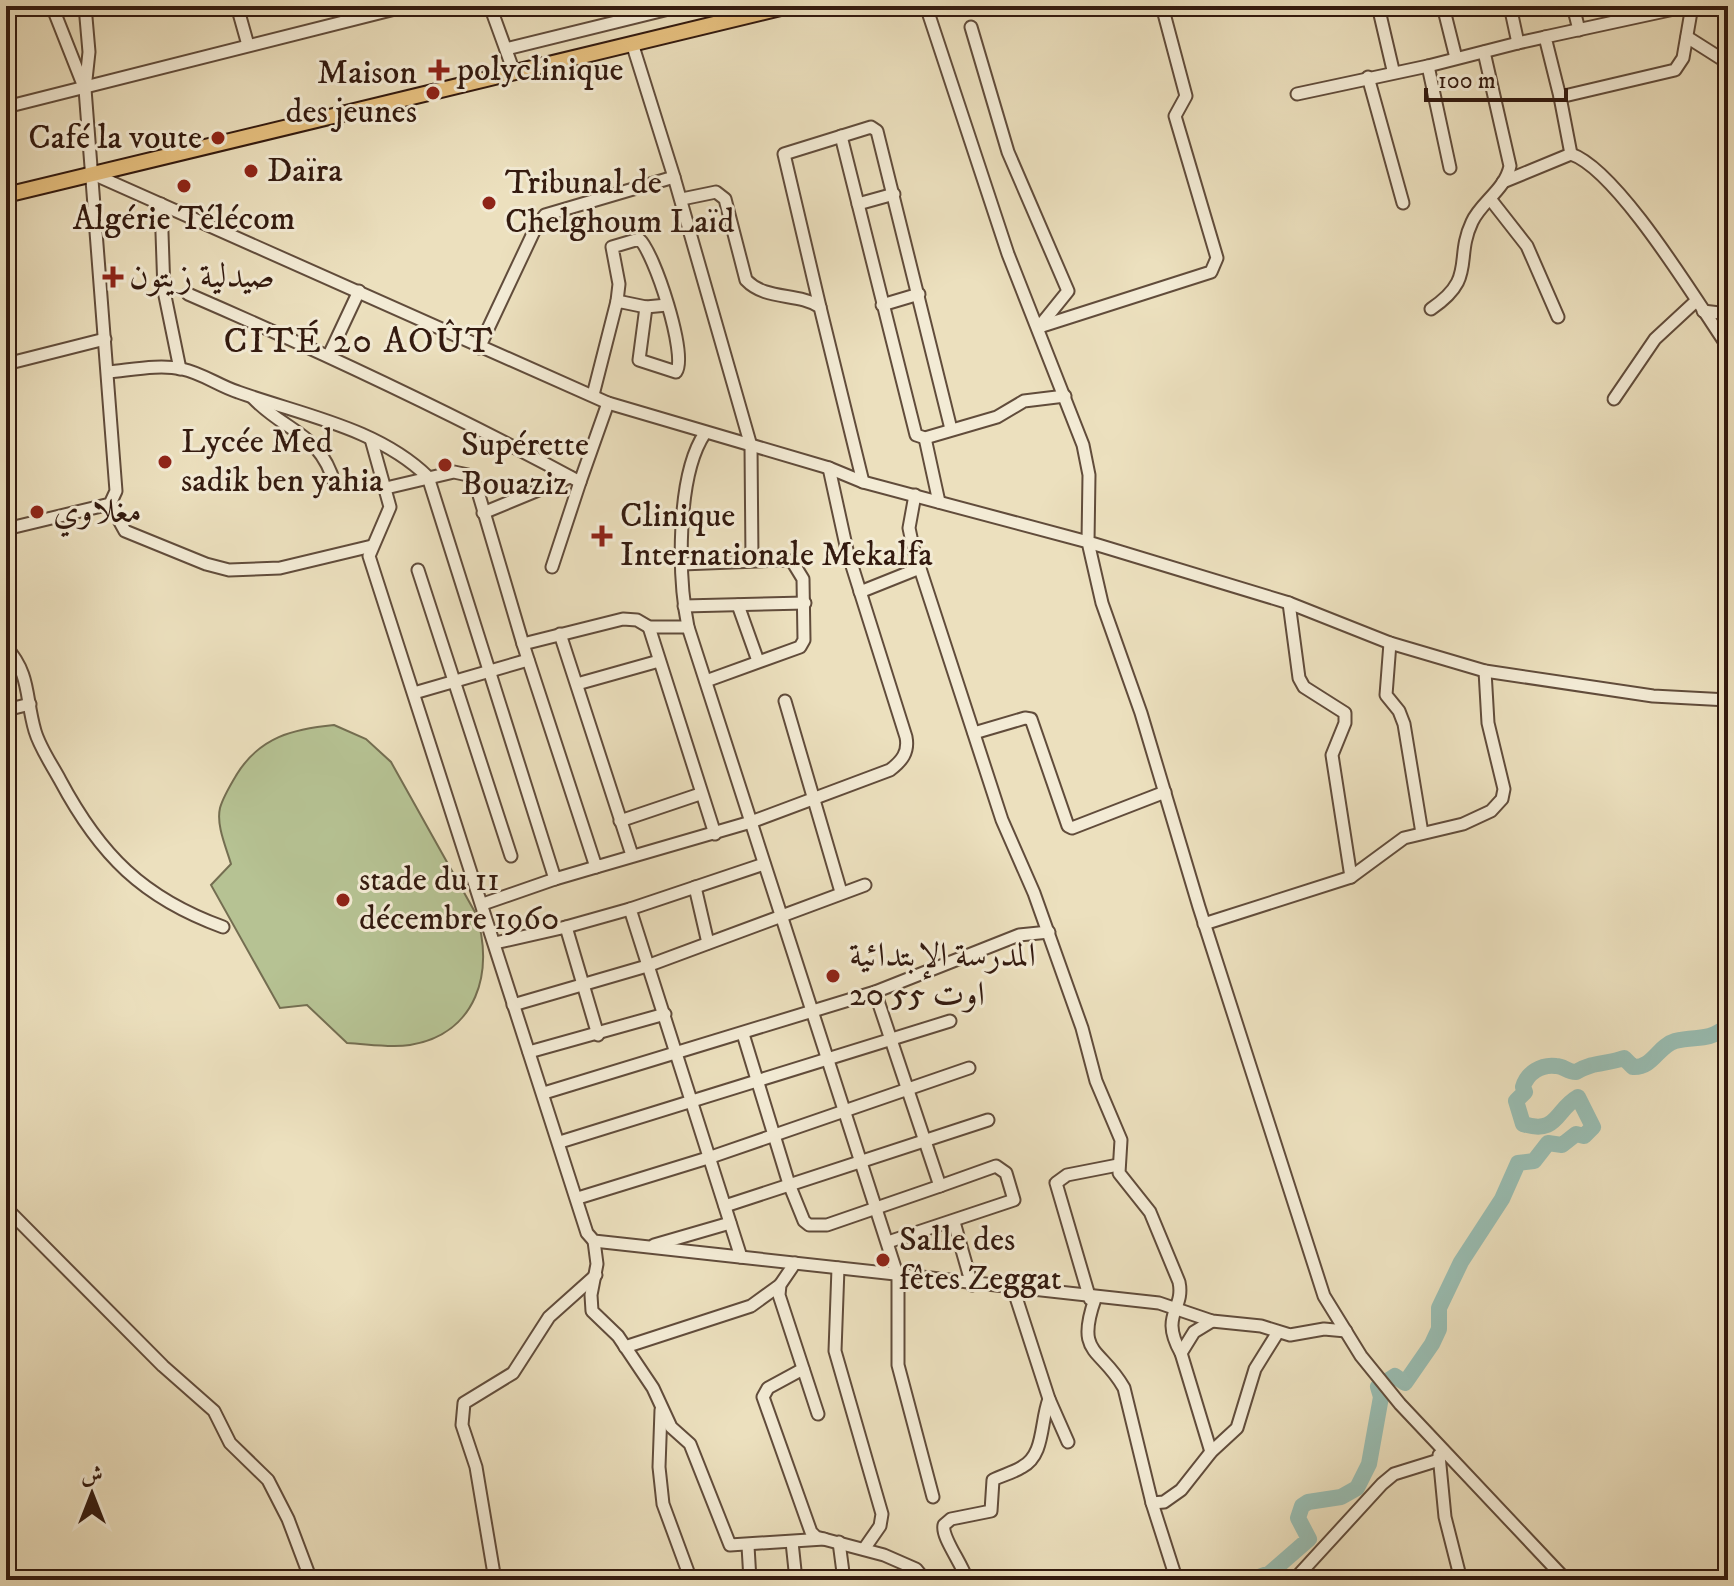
<svg xmlns="http://www.w3.org/2000/svg" width="1734" height="1586" font-family="'IM FELL DW Pica',Amiri,serif">
	<rect width="100%" height="100%" fill="#ece0be"/>
	<filter id="stains"><feTurbulence type="fractalNoise" baseFrequency=".0025" numOctaves="4"/><feColorMatrix values="0 0 0 0 .2 0 0 0 0 .09 0 0 0 0 .02 0 0 0 .5 -.17"/></filter>
	<radialGradient id="worn" r=".72"><stop offset=".6" stop-color="#630" stop-opacity="0"/><stop offset="1" stop-color="#630" stop-opacity=".3"/></radialGradient>
	<path fill="#b6c293" stroke="#746e51" stroke-width="2" d="M334,725L366,739L391,762L476,914C495,971 477,1034 410,1045C389,1048 368,1044 347,1043L307,1005L280,1008L211,885L231,864C226,847 216,825 220,808C223,797 231,784 237,774C260,737 293,729 334,725Z"/>
	<g fill="none" stroke-linecap="round" stroke-linejoin="round">
		<path stroke="#99bdb2" stroke-width="16" d="M1250,1580L1270,1573L1309,1539L1298,1518L1302,1506L1308,1502L1341,1497L1357,1488L1369,1464L1381,1397L1378,1387L1395,1376L1405,1383L1432,1344L1439,1329V1308L1461,1262L1502,1199L1518,1163L1534,1161L1548,1143L1562,1145L1576,1134L1584,1136L1593,1127L1578,1097C1555,1110 1558,1135 1523,1124L1516,1101L1525,1092L1523,1087C1527,1073 1541,1064 1556,1066C1564,1066 1567,1072 1576,1072C1595,1061 1604,1065 1624,1058L1633,1067C1653,1068 1658,1046 1675,1041C1698,1035 1705,1043 1728,1026"/>
		<defs>
			<g id="minor">
				<path d="M52,6L84,87"/>
				<path d="M237,6L248,45"/>
				<path d="M490,6L514,72"/>
				<path d="M926,6L1008,254L1083,445L1089,475L1088,542L1289,603L1390,643L1485,671L1653,696L1728,700"/>
				<path d="M1378,6L1393,70"/>
				<path d="M1443,6L1456,58"/>
				<path d="M1510,6L1518,43L1545,37"/>
				<path d="M1573,6L1579,30"/>
				<path d="M1688,6L1545,37L1560,97L1675,70L1683,58L1692,6"/>
				<path d="M971,27L1008,152L1068,291L1039,327"/>
				<path d="M1687,37L1728,63"/>
				<path d="M506,49L681,6"/>
				<path d="M1368,77L1403,203"/>
				<path d="M1297,94L1428,66"/>
				<path d="M1560,97L1571,154"/>
				<path d="M6,107L407,6"/>
				<path d="M841,136L916,435L925,438L997,417L1024,401L1065,396"/>
				<path d="M1450,168L1428,66L1518,43"/>
				<path d="M93,174L608,403L829,468L863,482L1088,542L1102,603L1141,713L1199,907L1324,1296L1361,1356L1400,1404L1566,1580"/>
				<path d="M674,177L751,446L752,560"/>
				<path d="M1503,182L1571,154C1618,170 1697,302 1728,347"/>
				<path d="M682,199L716,192L725,199L746,280C766,301 798,292 820,307L863,482"/>
				<path d="M1491,200L1527,246L1558,317"/>
				<path d="M161,204L164,291L180,369"/>
				<path d="M858,204L894,194"/>
				<path d="M188,294C322,352 452,413 580,482L608,403"/>
				<path d="M617,301L619,284L612,247L639,239C654,251 688,356 676,372L639,360L646,307"/>
				<path d="M882,305L919,294"/>
				<path d="M820,307L784,154L871,127L877,131L951,429"/>
				<path d="M1431,309C1477,278 1454,260 1472,222C1481,202 1505,190 1510,166L1484,52"/>
				<path d="M1703,311L1728,314"/>
				<path d="M1039,327L1211,272L1217,258L1175,116L1186,96L1162,6"/>
				<path d="M479,348L536,227L545,215L674,177L632,43"/>
				<path d="M329,355L359,291"/>
				<path d="M6,364L105,339"/>
				<path d="M108,372C131,370 159,364 182,369C202,373 219,386 238,392C302,415 378,428 428,477L555,879L483,904"/>
				<path d="M593,395L617,301L646,307L667,305"/>
				<path d="M253,398C288,434 320,432 335,485"/>
				<path d="M1614,399L1655,339L1696,301"/>
				<path d="M705,433C676,476 678,577 688,627L898,1277V1365L933,1497"/>
				<path d="M925,438L939,502"/>
				<path d="M371,439L390,507L369,556L587,1233L594,1241L1159,1303L1212,1321L1261,1326L1290,1335L1324,1329L1346,1331"/>
				<path d="M386,488L454,472L468,475L476,485L523,644L623,619L637,620L649,627H688"/>
				<path d="M915,495L909,528L913,547L1002,820L1034,893L1082,1028L1096,1081L1121,1140L1119,1173L1150,1212L1179,1282C1185,1310 1159,1314 1181,1353"/>
				<path d="M110,504L125,531L206,564L229,570L280,568L372,546"/>
				<path d="M483,513L570,477"/>
				<path d="M6,529L110,504L116,491L85,89L89,52L85,6"/>
				<path d="M682,564L781,560L792,561L803,579L804,640L800,647L706,681"/>
				<path d="M552,567L580,482"/>
				<path d="M418,570L511,856"/>
				<path d="M860,592L920,568"/>
				<path d="M1289,603L1299,678L1304,687L1345,713V723L1332,755L1351,877"/>
				<path d="M738,605L758,661"/>
				<path d="M684,606L805,603"/>
				<path d="M649,627L715,834"/>
				<path d="M560,634L632,855"/>
				<path d="M1390,643L1386,695L1399,711L1404,724L1422,833"/>
				<path d="M523,644L596,867L751,822L890,770C902,761 909,752 906,737L847,550L829,468"/>
				<path d="M6,647C31,675 25,697 35,731C40,748 52,765 60,780C100,855 143,898 223,927"/>
				<path d="M577,684L659,661"/>
				<path d="M414,693L528,660"/>
				<path d="M785,701L841,892"/>
				<path d="M6,710L30,704"/>
				<path d="M974,733L1025,718L1031,719L1068,826L1072,828L1165,792"/>
				<path d="M620,821L700,794"/>
				<path d="M555,879L596,867"/>
				<path d="M695,887L708,943"/>
				<path d="M1204,924L1351,877L1404,838L1463,824L1491,811L1502,799L1504,789L1488,723L1485,671"/>
				<path d="M566,927L630,909"/>
				<path d="M495,943L566,927L598,1035"/>
				<path d="M513,1005L647,966L865,885"/>
				<path d="M743,1034L789,1184L804,1221L809,1225H827L940,1186L875,992"/>
				<path d="M529,1052L665,1014"/>
				<path d="M544,1093L875,992L1019,935L1049,932"/>
				<path d="M560,1142L950,1021"/>
				<path d="M578,1198L711,1157L969,1068"/>
				<path d="M725,1206L988,1120"/>
				<path d="M6,1208L163,1366L214,1411L230,1443L268,1480L288,1519L311,1580"/>
				<path d="M954,1222L972,1285"/>
				<path d="M594,1241L597,1264L591,1295L592,1311L618,1336L653,1388L671,1427L690,1444L730,1545L824,1539"/>
				<path d="M888,1242L1014,1200L1006,1173L996,1166L940,1186"/>
				<path d="M654,1245L730,1223"/>
				<path d="M741,1257L630,909L764,864"/>
				<path d="M795,1263L780,1285L779,1295L818,1414"/>
				<path d="M838,1268L835,1351L882,1514L880,1526L864,1549"/>
				<path d="M1013,1288L1049,1399L1068,1442"/>
				<path d="M1090,1299L1056,1183L1067,1175L1118,1165"/>
				<path d="M1095,1299C1075,1356 1101,1347 1124,1388L1152,1503L1164,1502L1181,1490L1211,1452L1237,1428L1255,1369L1278,1332"/>
				<path d="M625,1347L751,1306L780,1285"/>
				<path d="M803,1369L768,1388L763,1397L811,1532L816,1537L884,1555L916,1569L925,1580"/>
				<path d="M661,1410L659,1467L663,1504L691,1580"/>
				<path d="M1211,1452L1181,1353L1194,1332L1212,1321"/>
				<path d="M1439,1455L1445,1517L1461,1580"/>
				<path d="M1152,1503L1176,1578"/>
				<path d="M792,1542L796,1580"/>
				<path d="M839,1542L844,1580"/>
				<path d="M748,1546L750,1580"/>
				<path d="M495,1580L476,1467L462,1425L464,1403L513,1373L549,1317L596,1275"/>
				<path d="M967,1580C962,1563 941,1537 944,1525L951,1519L991,1511L993,1480C1002,1475 1013,1473 1022,1467C1045,1455 1040,1422 1049,1399"/>
				<path d="M1294,1580L1382,1484L1394,1474L1439,1460"/>
				<path d="M1724,1580L1728,1578"/>
			</g>
			<path id="major" d="M6,195L789,6"/>
		</defs>
		<use href="#minor" stroke="#614c3b" stroke-width="15"/>
		<use href="#major" stroke="#331a0f" stroke-width="18"/>
		<use href="#minor" stroke="#f3ebd5" stroke-width="11"/>
		<use href="#major" stroke="#e6c07f" stroke-width="14"/>
	</g>
	<g fill="#8f2418" stroke="#f3ebd5" stroke-width="3">
		<path d="M435 58h8v8h8v8h-8v8h-8v-8h-8v-8h8z"/>
		<circle cx="433" cy="93" r="8"/>
		<circle cx="218" cy="138" r="8"/>
		<circle cx="251" cy="171" r="8"/>
		<circle cx="184" cy="186" r="8"/>
		<circle cx="489" cy="203" r="8"/>
		<path d="M109 265h8v8h8v8h-8v8h-8v-8h-8v-8h8z"/>
		<circle cx="165" cy="462" r="8"/>
		<circle cx="445" cy="465" r="8"/>
		<circle cx="37" cy="512" r="8"/>
		<path d="M598 524h8v8h8v8h-8v8h-8v-8h-8v-8h8z"/>
		<circle cx="343" cy="900" r="8"/>
		<circle cx="833" cy="976" r="8"/>
		<circle cx="883" cy="1260" r="8"/>
	</g>
	<g text-anchor="middle" dominant-baseline="central" stroke-width="6" stroke-linejoin="round" paint-order="stroke">
		<g font-size="34" fill="#331a0f" stroke="#f3ebd5" text-anchor="start">
			<text x="457" y="70">polyclinique</text>
			<text x="417" y="73" text-anchor="end">Maison<tspan x="417" dy="39">des jeunes</tspan></text>
			<text x="202" y="138" text-anchor="end">Café la voute</text>
			<text x="267" y="171">Daïra</text>
			<text x="505" y="183">Tribunal de<tspan x="505" dy="39">Chelghoum Laïd</tspan></text>
			<text x="184" y="219" text-anchor="middle">Algérie Télécom</text>
			<text x="129" y="277">صيدلية زيتون</text>
			<text x="181" y="442">Lycée Med<tspan x="181" dy="39">sadik ben yahia</tspan></text>
			<text x="461" y="445">Supérette<tspan x="461" dy="39">Bouaziz</tspan></text>
			<text x="53" y="512">مغلاوي</text>
			<text x="620" y="516">Clinique<tspan x="620" dy="39">Internationale Mekalfa</tspan></text>
			<text x="359" y="880">stade du 11<tspan x="359" dy="39">décembre 1960</tspan></text>
			<text x="849" y="956">المدرسة الإبتدائية<tspan x="849" dy="39">20 اوت 55</tspan></text>
			<text x="899" y="1240">Salle des<tspan x="899" dy="39">fêtes Zeggat</tspan></text>
		</g>
		<g font-size="36" letter-spacing="2" fill="#331a0f" stroke="#f3ebd5">
			<text x="359" y="341">CITÉ 20 AOÛT</text>
		</g>
	</g>
	<rect width="1734" height="1586" fill="none" stroke="#ece0be" stroke-width="32"/>
	<rect x="8" y="8" width="1718" height="1570" fill="none" stroke="#331a0f" stroke-width="4"/>
	<rect x="16" y="16" width="1702" height="1554" fill="none" stroke="#331a0f" stroke-width="2"/>
	<g transform="translate(92 1494)" stroke="#f3ebd5" stroke-width="6" paint-order="stroke">
	<path d="M0-6L14 30L0 20L-14 30Z" fill="#331a0f"/>
	<text y="-12" font-size="22" font-weight="bold" text-anchor="middle" fill="#331a0f">ش</text>
	</g>
	<path d="M1426 88v12h140v-12" fill="none" stroke="#331a0f" stroke-width="4"/>
	<text x="1438" y="88" font-size="24" fill="#331a0f" stroke="#f3ebd5" stroke-width="6" paint-order="stroke">100 m</text>
	<rect width="100%" height="100%" filter="url(#stains)"/>
	<rect width="100%" height="100%" fill="url(#worn)"/>
</svg>
